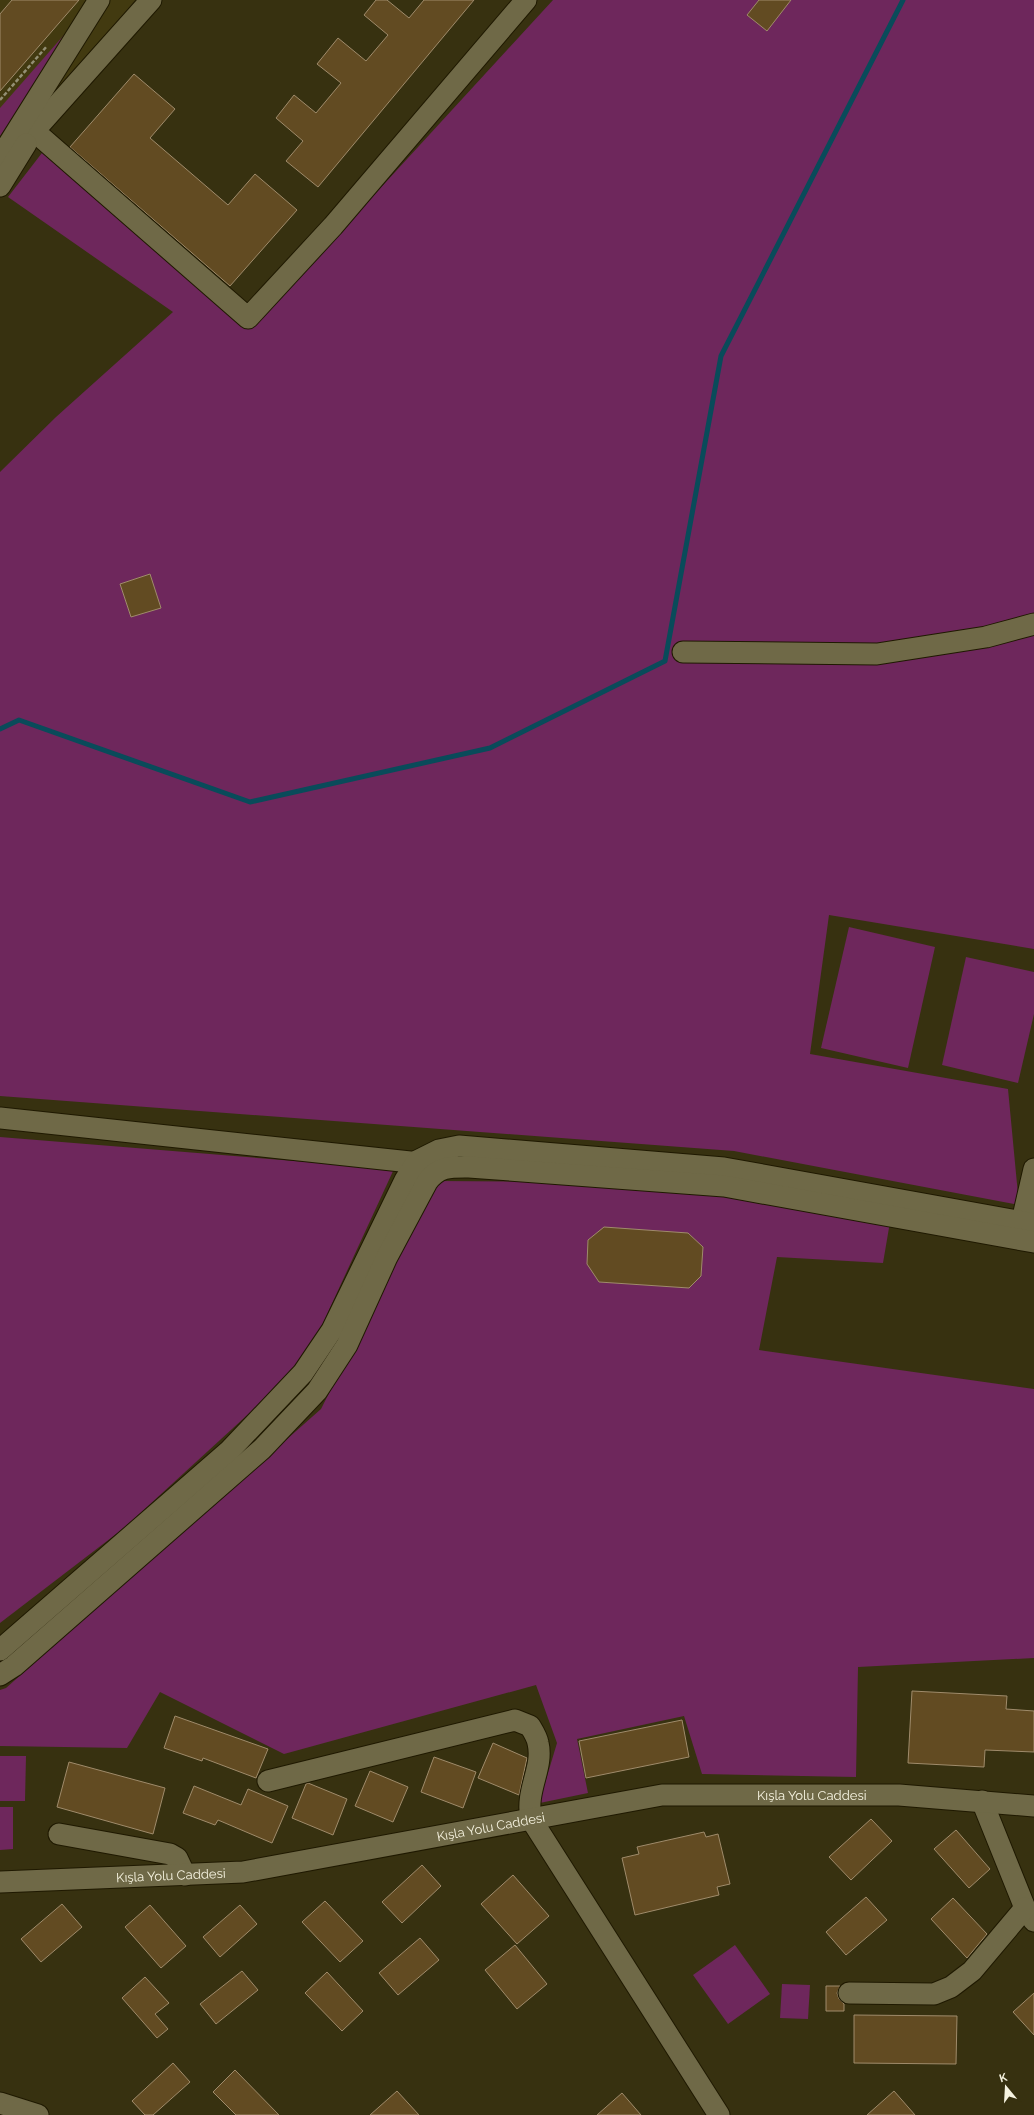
<svg xmlns="http://www.w3.org/2000/svg" width="1034" height="2115" font-family="Raleway,sans-serif">
	<rect width="100%" height="100%" fill="#373110"/>
	<path fill="#423a10" d="M0,0H135L112,28L0,186Z"/>
	<g fill="#6e275c">
		<path d="M553,0H1034V949L829,915L810,1054L1008,1089L1019,1205L734,1151L0,1096V472L56,417L173,312L8,197L45,149L252,328Z"/>
		<path d="M85,11L0,136V108Z"/>
		<path d="M849,927L935,947L908,1068L821,1048Z"/>
		<path d="M966,957L1034,972V1014L1018,1083L942,1065Z"/>
		<path d="M0,1137L394,1169L305,1362L124,1528L0,1623Z"/>
		<path d="M436,1181L633,1182L890,1222L883,1263L777,1257L759,1350L1034,1389V1658L858,1667L856,1777L702,1774L684,1716L577,1739L588,1793L535,1804L536,1795L545,1783L557,1743L536,1685L284,1754L160,1692L127,1748L0,1746V1690L6,1688L321,1409Z"/>
		<path d="M0,1756H26L25,1801H0Z"/>
		<path d="M0,1807H13V1849L0,1850Z"/>
		<path d="M735,1945L770,1994L728,2024L693,1975Z"/>
		<path d="M782,1984L810,1985L808,2019L780,2018Z"/>
	</g>
	<g fill="none" stroke-linecap="round" stroke-linejoin="round">
		<path stroke="#094b5a" stroke-width="5" d="M0,729L19,720L250,802L490,748L665,661L721,356L903,0"/>
	</g>
	<g fill="#624b22" stroke="#9f8b6b">
		<path d="M12,0H79L0,91V14Z"/>
		<path d="M376,0H387L409,18L424,0H474L318,187L286,161L303,141L276,118L294,95L316,113L341,83L317,64L338,38L366,61L388,35L364,15Z"/>
		<path d="M759,0H791L767,31L747,15Z"/>
		<path d="M134,74L175,109L150,138L228,205L255,174L297,210L230,286L70,147Z"/>
		<path d="M150,574L161,608L131,617L120,584Z"/>
		<path d="M604,1227L688,1233L703,1247L701,1276L689,1288L599,1282L587,1264L588,1240Z"/>
		<path d="M912,1691L1007,1696L1006,1709L1034,1711V1752L985,1750L984,1767L908,1763Z"/>
		<path d="M175,1716L268,1749L256,1778L203,1758L202,1761L164,1748Z"/>
		<path d="M682,1720L689,1757L586,1778L579,1741Z"/>
		<path d="M493,1743L527,1758L519,1795L478,1778Z"/>
		<path d="M434,1757L476,1772L463,1808L421,1792Z"/>
		<path d="M69,1762L165,1788L153,1834L57,1807Z"/>
		<path d="M370,1771L408,1787L393,1822L355,1806Z"/>
		<path d="M308,1783L347,1799L333,1835L292,1818L306,1784Z"/>
		<path d="M194,1786L241,1805L248,1789L288,1806L272,1843L218,1820L215,1825L183,1813Z"/>
		<path d="M871,1819L892,1841L851,1880L829,1857Z"/>
		<path d="M956,1830L990,1869L969,1888L934,1849Z"/>
		<path d="M704,1832L706,1837L718,1834L730,1884L717,1887L719,1895L635,1915L622,1858L639,1854L637,1847Z"/>
		<path d="M422,1865L441,1886L402,1923L382,1902Z"/>
		<path d="M513,1875L549,1916L517,1944L481,1904Z"/>
		<path d="M866,1897L887,1920L846,1955L826,1932Z"/>
		<path d="M953,1898L987,1934L967,1958L931,1919Z"/>
		<path d="M325,1901L363,1941L340,1962L302,1922Z"/>
		<path d="M62,1904L82,1927L41,1962L21,1939Z"/>
		<path d="M150,1905L186,1946L161,1968L125,1927Z"/>
		<path d="M240,1905L257,1924L220,1957L203,1937Z"/>
		<path d="M420,1938L439,1960L398,1995L379,1973Z"/>
		<path d="M515,1945L547,1984L517,2009L485,1970Z"/>
		<path d="M242,1971L258,1990L216,2024L200,2004Z"/>
		<path d="M327,1972L363,2011L342,2031L305,1993Z"/>
		<path d="M145,1977L169,2003L155,2014L168,2029L157,2038L122,1998Z"/>
		<path d="M826,1986H840L837,1993L839,1999L844,2004V2011H826Z"/>
		<path d="M1034,1993V2035L1013,2012Z"/>
		<path d="M854,2015L957,2016L956,2064L854,2063Z"/>
		<path d="M173,2063L190,2082L153,2115H145L132,2101Z"/>
		<path d="M235,2070L279,2115H236L213,2092Z"/>
		<path d="M397,2091L419,2115H370Z"/>
		<path d="M894,2091L915,2115H867Z"/>
		<path d="M622,2093L641,2115H597Z"/>
	</g>
	<g fill="none" stroke-linecap="round" stroke-linejoin="round">
		<defs>
			<g id="minor">
				<path d="M151,0L34,131L248,318L333,226L526,0"/>
				<path d="M0,158L99,0"/>
				<path d="M0,186L26,144"/>
				<path d="M683,652L877,654L986,637L1034,624"/>
				<path d="M0,1118L429,1164"/>
				<path d="M1019,1234L1034,1169"/>
				<path d="M0,1650L229,1451L303,1373L332,1330L405,1180L417,1161L439,1150L459,1146L724,1168L1034,1224"/>
				<path d="M0,1675L14,1666L262,1449L317,1391L347,1345L387,1257L427,1182C439,1166 450,1167 469,1167L724,1186L1034,1242"/>
				<path d="M268,1781L515,1720L530,1726C533,1731 537,1737 538,1743C544,1768 525,1790 531,1819L719,2115"/>
				<path d="M982,1801L1025,1908L1034,1921"/>
				<path d="M59,1834L170,1854L177,1858L185,1875"/>
				<path id="s1" d="M0,1882L243,1872L662,1795H899L1034,1806"/>
				<path d="M849,1993L934,1994L951,1987L972,1971L1025,1908"/>
				<path d="M0,2103L38,2115"/>
			</g>
		</defs>
		<use href="#minor" stroke="#1f1900" stroke-width="23"/>
		<path stroke="#938f74" stroke-width="2.5" stroke-dasharray="4 2" stroke-linecap="butt" d="M0,100L47,46"/>
		<use href="#minor" stroke="#6f6947" stroke-width="21"/>
	</g>
	<g text-anchor="middle" dominant-baseline="central" stroke-width="3" stroke-linejoin="round" paint-order="stroke">
		<g font-size="13" fill="#f6f3e0" stroke="#373110">
			<text stroke="none"><textPath href="#s1" startOffset="819">Kışla Yolu Caddesi</textPath></text>
			<text stroke="none"><textPath href="#s1" startOffset="495">Kışla Yolu Caddesi</textPath></text>
			<text stroke="none"><textPath href="#s1" startOffset="171">Kışla Yolu Caddesi</textPath></text>
		</g>
	</g>
	<g transform="translate(1006 2087) rotate(342)" stroke="#373110" stroke-width="3" paint-order="stroke">
	<path d="M0-3L7 15L0 10L-7 15Z" fill="#f6f3e0"/>
	<text y="-6" font-size="11" font-weight="bold" text-anchor="middle" fill="#f6f3e0">K</text>
	</g>
</svg>
